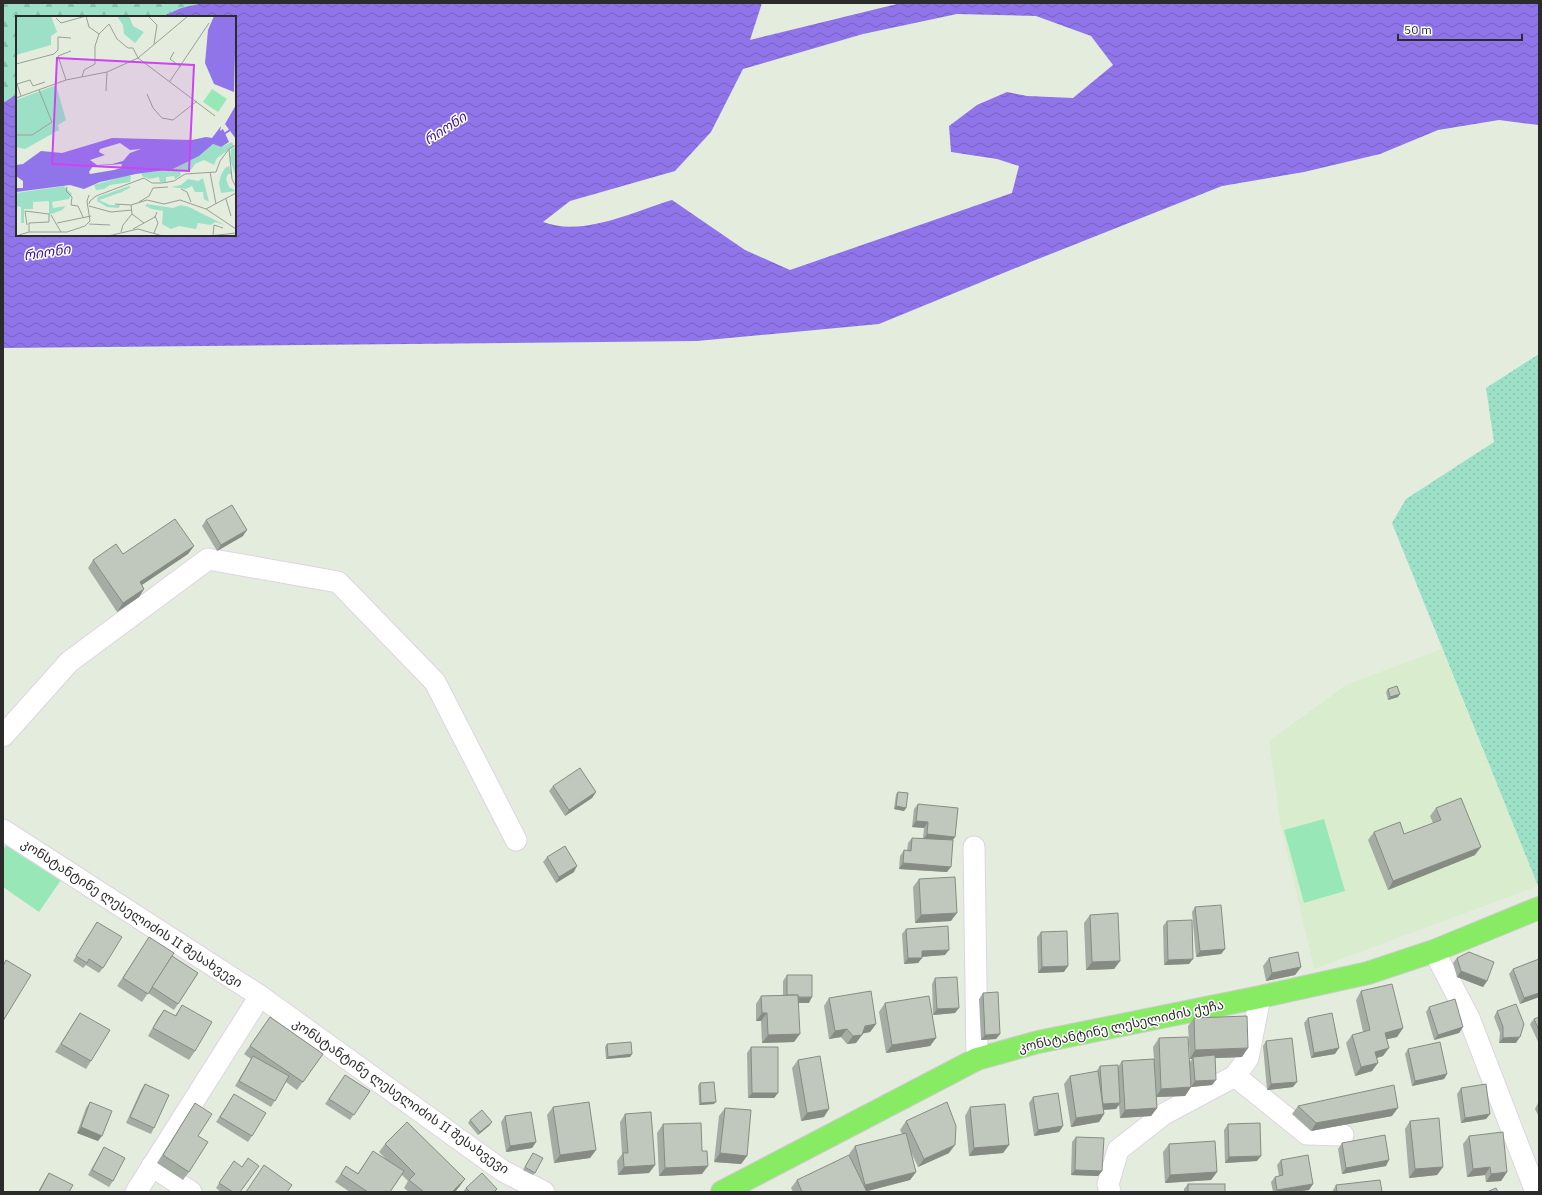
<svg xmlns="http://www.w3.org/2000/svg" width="1542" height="1195" font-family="'IBM Plex Sans','Noto Sans Georgian',sans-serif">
	<defs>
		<pattern id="forest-firs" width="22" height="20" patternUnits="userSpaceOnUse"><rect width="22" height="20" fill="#9ce1c7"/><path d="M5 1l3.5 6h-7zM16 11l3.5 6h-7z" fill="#87c1ab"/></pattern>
		<pattern id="garden-dots" width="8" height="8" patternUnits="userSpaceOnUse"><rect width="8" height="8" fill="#9ce1c7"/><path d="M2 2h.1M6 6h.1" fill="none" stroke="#87c1ab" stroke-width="1.8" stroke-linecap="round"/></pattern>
		<pattern id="water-waves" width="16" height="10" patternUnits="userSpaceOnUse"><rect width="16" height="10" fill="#9075ea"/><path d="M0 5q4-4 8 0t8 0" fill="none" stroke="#7660be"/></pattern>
	</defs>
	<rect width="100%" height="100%" fill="#e4ecde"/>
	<path fill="#d9edce" d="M1442,649L1538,886L1314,969L1280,822L1269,741L1346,685Z"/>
	<path fill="url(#forest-firs)" d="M3,3H203L181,8L161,17H17V94L3,103Z"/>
	<path fill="url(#garden-dots)" d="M1539,354V886H1538L1392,523L1406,499L1494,442L1486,388Z"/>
	<g fill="#98e8b7">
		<path d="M1324,819L1345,891L1304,903L1284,830Z"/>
		<path d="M8,843L61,880L39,912L3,887V849Z"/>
	</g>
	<path fill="url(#water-waves)" fill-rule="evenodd" d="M203,3H762L750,40L901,3H1539V125L1499,120L1438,130L1380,154L1304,172L1222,186L1028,263L879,324L697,341L3,348V103L17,94V235H235V17H161L181,8ZM957,14L1036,16L1091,36L1113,65L1073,98L1027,96L1007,92L977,105L949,126L951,152L997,159L1019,166L1012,193L790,270L745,250L672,200C633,212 583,237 543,222L570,201L675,171L711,132L743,69L863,34Z"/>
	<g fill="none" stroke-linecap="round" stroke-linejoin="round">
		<defs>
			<g id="minor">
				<path d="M3,736L69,662L208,559L338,582L435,682L516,840"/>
				<path d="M3,830L260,996L503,1171L544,1192"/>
				<path d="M974,847L977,1059"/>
				<path d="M1434,951L1469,1018L1536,1192"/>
				<path d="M1235,1076L1307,1134L1343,1135"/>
				<path d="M152,1166L191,1192"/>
				<path d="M136,1192L260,996"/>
				<path d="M1110,1192L1108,1184L1118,1150L1164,1114L1235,1076L1248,1058L1260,997"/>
			</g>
			<path id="major" d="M722,1192L977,1059L1038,1042L1260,997L1368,973L1434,951L1539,908"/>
		</defs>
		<use href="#minor" stroke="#dfd3e3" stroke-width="23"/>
		<use href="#major" stroke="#ccc" stroke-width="24"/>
		<use href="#minor" stroke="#fff" stroke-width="21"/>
		<use href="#major" stroke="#87ec63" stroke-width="22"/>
	</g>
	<g fill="#a5aca3">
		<path d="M206,520L243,536L217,551L202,526Z"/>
		<path d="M194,546L188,554L142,585L144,589L139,597L117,612L88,568L93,560L123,554Z"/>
		<path d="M1388,689L1398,697L1388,700L1386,692Z"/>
		<path d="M553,786L596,792L592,798L565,816L549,791Z"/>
		<path d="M898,792L906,808L904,811L894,809L896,794Z"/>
		<path d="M918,804L955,837L953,840L947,872L899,869L900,856L904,850L907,851L908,843L912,838H923L924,828L912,827L914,809Z"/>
		<path d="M1436,808L1475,855L1388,890L1368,840L1374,832L1404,834L1433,823L1430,816Z"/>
		<path d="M547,857L574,872L556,883L543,862Z"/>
		<path d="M919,879L951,921L915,923L913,887Z"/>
		<path d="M1195,907L1225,949L1221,954L1196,957L1192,912Z"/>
		<path d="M1090,915L1120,961L1114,969L1086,970L1084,923Z"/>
		<path d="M1167,921L1189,964L1164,965L1163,926Z"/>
		<path d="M97,922L103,968L99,973L86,965L83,968L73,961Z"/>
		<path d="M906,929L945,955L922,957V958L918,963L904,964L902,934Z"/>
		<path d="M1041,932L1064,972L1038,973L1037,937Z"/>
		<path d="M149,937L172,956L198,973L174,1010L148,993L142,1002L117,986Z"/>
		<path d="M1269,958L1301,967L1295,975L1266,981L1263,966Z"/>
		<path d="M1457,958L1487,981L1483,987L1457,977L1453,963Z"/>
		<path d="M1539,959V997L1520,1004L1509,974L1513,969Z"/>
		<path d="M787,975L809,1003H799L794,1042L762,1043L761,1021H756V1004L761,996L783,995V981Z"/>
		<path d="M935,978L955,1013L933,1015L932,984Z"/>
		<path d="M1361,991L1403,1028L1397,1037L1387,1039L1383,1056L1377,1058L1372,1071L1355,1076L1346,1043L1352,1035L1363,1032L1356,1000Z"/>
		<path d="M983,993L1000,1034L996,1039L981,1040L979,999Z"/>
		<path d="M829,998L876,1024L870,1032L862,1034L856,1043L847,1044L841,1037L829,1039L824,1006Z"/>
		<path d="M885,1003L936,1038L930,1046L886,1053L879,1012Z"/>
		<path d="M182,1005L195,1051L189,1060L148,1036L158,1018L164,1010L175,1016Z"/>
		<path d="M1429,1007L1463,1027L1459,1033L1434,1040L1426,1012Z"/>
		<path d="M1497,1011L1516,1043H1499L1500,1033L1494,1017Z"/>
		<path d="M80,1013L91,1061L86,1069L55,1052Z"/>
		<path d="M270,1017L323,1054L297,1090L286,1082L271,1107L235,1086L251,1059L244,1054Z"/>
		<path d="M1539,1017V1044L1530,1024L1534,1019Z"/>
		<path d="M1194,1018L1242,1057L1215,1058L1212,1085L1191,1087L1185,1096L1156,1097L1157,1108L1151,1116L1120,1118L1119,1105L1116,1109L1104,1110V1114L1099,1122L1071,1127L1064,1084L1070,1076L1096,1072L1100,1066L1118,1067L1122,1061L1154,1059L1153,1047L1159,1038L1190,1062L1192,1059H1190L1188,1026Z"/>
		<path d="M1308,1018L1335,1054L1311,1058L1304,1023Z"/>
		<path d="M1266,1041L1293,1087L1267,1090L1263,1046Z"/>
		<path d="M607,1044L632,1054L630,1057L606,1059L605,1047Z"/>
		<path d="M751,1047L778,1093L774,1098H748L747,1053Z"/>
		<path d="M1408,1049L1447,1074L1444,1079L1412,1086L1405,1054Z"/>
		<path d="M798,1060L824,1117L801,1121L792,1068Z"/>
		<path d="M345,1075L370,1091L350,1120L325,1104Z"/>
		<path d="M700,1083L714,1104L699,1105L698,1086Z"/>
		<path d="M145,1084L154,1128L151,1134L126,1123L141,1090Z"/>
		<path d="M1461,1088L1490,1114L1486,1119L1461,1123L1457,1094Z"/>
		<path d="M234,1094L252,1136L248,1142L216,1122Z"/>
		<path d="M1033,1097L1063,1126L1059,1132L1034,1136L1029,1103Z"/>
		<path d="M90,1102L98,1141L77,1133L86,1108Z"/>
		<path d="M195,1103L198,1136L189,1172L183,1180L157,1163Z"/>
		<path d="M1538,1103H1539V1117L1535,1109Z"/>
		<path d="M1298,1106L1392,1116L1311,1131L1292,1114Z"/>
		<path d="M553,1107L596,1150L590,1158L554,1163L547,1115Z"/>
		<path d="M970,1107L1009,1145L1003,1153L969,1156L965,1116Z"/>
		<path d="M725,1108L747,1156L741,1164L714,1162L719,1116Z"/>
		<path d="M625,1114L655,1165L649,1173L618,1175L617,1161L622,1154L620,1122Z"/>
		<path d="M505,1116L536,1142L532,1148L506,1152L501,1122Z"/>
		<path d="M470,1120L490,1125L478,1135L468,1123Z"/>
		<path d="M906,1121L949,1153L918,1167L911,1152L916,1172L910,1180L867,1191V1192H793L791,1188L797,1180L850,1156L849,1154L855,1146L902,1134L900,1130Z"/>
		<path d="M1410,1121L1443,1167L1437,1175L1409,1178L1405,1129Z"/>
		<path d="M663,1124L702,1151V1174L659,1176L657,1133Z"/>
		<path d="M1228,1124L1257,1161L1225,1163L1224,1130Z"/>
		<path d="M1469,1136L1507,1172L1501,1181L1486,1182L1485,1175L1467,1177L1463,1144Z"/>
		<path d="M1076,1137L1102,1171L1098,1176L1071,1175L1072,1142Z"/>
		<path d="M1342,1143L1386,1166L1342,1174L1338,1149Z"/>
		<path d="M385,1144L465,1179L459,1187L455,1192H409L404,1188L408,1181L402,1175L390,1192H350L335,1182L346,1166L358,1173L373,1151L386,1159L379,1152Z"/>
		<path d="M1169,1144L1217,1172L1211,1180L1165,1183L1163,1152Z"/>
		<path d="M104,1147L113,1181L109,1187L88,1175L101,1152Z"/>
		<path d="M533,1153L535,1173L533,1175L523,1170Z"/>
		<path d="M1281,1160L1313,1184L1309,1190L1294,1192H1273L1271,1182L1275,1177L1279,1176L1277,1165Z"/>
		<path d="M234,1161L242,1167L240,1192H221L216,1188Z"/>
		<path d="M49,1173L69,1192H38L45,1179Z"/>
		<path d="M1188,1184L1225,1192H1184V1189Z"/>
		<path d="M1336,1185L1382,1192H1332Z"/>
		<path d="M466,1188L495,1192H463Z"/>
	</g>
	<g fill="#868c84">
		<path d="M247,530L243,536L217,551L221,545Z"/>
		<path d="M194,546L188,554L134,590L140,582Z"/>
		<path d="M144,589L139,597L117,612L123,603Z"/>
		<path d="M1400,694L1398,697L1388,700L1390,697Z"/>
		<path d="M596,792L592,798L565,816L569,810Z"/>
		<path d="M896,806L906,808L904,811L894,809Z"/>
		<path d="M916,821L928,822L924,828L912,827Z"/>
		<path d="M927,834L955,837L951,842L923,840Z"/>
		<path d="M1481,847L1475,855L1388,890L1393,881Z"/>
		<path d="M903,863L951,867L947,872L899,869Z"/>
		<path d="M577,866L574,872L556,883L559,877Z"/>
		<path d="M957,913L951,921L915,923L921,915Z"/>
		<path d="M1225,949L1221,954L1196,957L1200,951Z"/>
		<path d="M949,950L945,955L918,957L922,951Z"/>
		<path d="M908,958H922L918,963L904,964Z"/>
		<path d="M1193,959L1189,964L1164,965L1168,960Z"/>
		<path d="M1120,961L1114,969L1086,970L1092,962Z"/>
		<path d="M1068,966L1064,972L1038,973L1042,967Z"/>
		<path d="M1301,967L1295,975L1266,981L1272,973Z"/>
		<path d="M1461,971L1487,981L1483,987L1457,977Z"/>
		<path d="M1539,993V997L1520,1004L1524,998Z"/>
		<path d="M812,997L809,1003H783L787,998Z"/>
		<path d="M959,1008L955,1013L933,1015L937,1009Z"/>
		<path d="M762,1013H767L761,1021H756Z"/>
		<path d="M876,1024L870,1032L859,1034L865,1026Z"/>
		<path d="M1463,1027L1459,1033L1434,1040L1438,1035Z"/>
		<path d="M1403,1028L1397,1037L1379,1041L1385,1033Z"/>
		<path d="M847,1029L841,1037L829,1039L835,1031Z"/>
		<path d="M800,1034L794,1042L762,1043L768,1035Z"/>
		<path d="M1000,1034L996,1039L981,1040L985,1035Z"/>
		<path d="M862,1035L856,1043L847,1044L853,1036Z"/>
		<path d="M1520,1037L1516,1043H1499L1503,1038Z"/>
		<path d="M936,1038L930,1046L886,1053L892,1045Z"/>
		<path d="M1248,1048L1242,1057L1193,1059V1057L1192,1059H1190L1195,1050Z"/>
		<path d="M1339,1048L1335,1054L1311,1058L1314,1053Z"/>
		<path d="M1389,1048L1383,1056L1369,1060L1375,1052Z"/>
		<path d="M632,1054L630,1057L606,1059L608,1057Z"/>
		<path d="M1378,1063L1372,1071L1355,1076L1361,1067Z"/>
		<path d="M1447,1074L1444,1079L1412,1086L1415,1081Z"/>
		<path d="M1216,1080L1212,1085L1191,1087L1195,1081Z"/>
		<path d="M1297,1082L1293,1087L1267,1090L1271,1084Z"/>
		<path d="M1191,1087L1185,1096L1156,1097L1161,1089Z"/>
		<path d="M752,1093H778L774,1098H748Z"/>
		<path d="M716,1102L714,1104L699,1105L701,1103Z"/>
		<path d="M1120,1103L1116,1109L1098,1110L1102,1104Z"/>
		<path d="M1157,1108L1151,1116L1120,1118L1125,1110Z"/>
		<path d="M1398,1108L1392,1116L1311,1131L1316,1123Z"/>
		<path d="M829,1109L824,1117L801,1121L807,1113Z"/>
		<path d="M1104,1114L1099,1122L1071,1127L1076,1118Z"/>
		<path d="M1490,1114L1486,1119L1461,1123L1465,1118Z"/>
		<path d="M492,1122L490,1125L478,1135L480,1132Z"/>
		<path d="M1063,1126L1059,1132L1034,1136L1038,1130Z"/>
		<path d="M81,1127L102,1136L98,1141L77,1133Z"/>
		<path d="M536,1142L532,1148L506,1152L510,1146Z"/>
		<path d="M955,1145L949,1153L918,1167L924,1159Z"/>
		<path d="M1009,1145L1003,1153L969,1156L974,1148Z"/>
		<path d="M596,1150L590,1158L554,1163L560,1155Z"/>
		<path d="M720,1153L747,1156L741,1164L714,1162Z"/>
		<path d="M1261,1156L1257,1161L1225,1163L1229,1157Z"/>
		<path d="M1389,1160L1386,1166L1342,1174L1346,1168Z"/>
		<path d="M655,1165L649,1173L618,1175L624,1167Z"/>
		<path d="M708,1166L702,1174L659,1176L665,1168Z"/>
		<path d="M1443,1167L1437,1175L1409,1178L1415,1169Z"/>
		<path d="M1490,1167L1485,1175L1467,1177L1473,1169Z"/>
		<path d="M1075,1170L1102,1171L1098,1176L1071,1175Z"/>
		<path d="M916,1172L910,1180L864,1192H860L865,1185Z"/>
		<path d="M1217,1172L1211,1180L1165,1183L1170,1175Z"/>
		<path d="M1507,1172L1501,1181L1486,1182L1491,1174Z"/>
		<path d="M465,1179L459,1187L455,1192H452Z"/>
		<path d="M1313,1184L1309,1190L1294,1192H1275L1277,1190Z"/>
	</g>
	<g fill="#c0c8bd" stroke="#868c84">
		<path d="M232,505L247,530L221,545L206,520Z"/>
		<path d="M175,519L194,546L140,582L144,589L123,603L93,560L116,544L123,554Z"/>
		<path d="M1397,686L1400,694L1390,697L1388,689Z"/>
		<path d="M580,768L596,792L569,810L553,786Z"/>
		<path d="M898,792L908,793L906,808L896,806Z"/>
		<path d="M1461,798L1481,847L1393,881L1374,832L1400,822L1404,834L1441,820L1436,808Z"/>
		<path d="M918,804L958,808L955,837L927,834L928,822L916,821Z"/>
		<path d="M912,838L953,840L951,867L903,863L904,850L911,851Z"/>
		<path d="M565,846L577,866L559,877L547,857Z"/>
		<path d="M955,877L957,913L921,915L919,879Z"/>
		<path d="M1221,905L1225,949L1200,951L1195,907Z"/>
		<path d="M1118,913L1120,961L1092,962L1090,915Z"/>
		<path d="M1192,920L1193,959L1168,960L1167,921Z"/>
		<path d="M97,922L122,937L103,968L89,959L87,963L76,956Z"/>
		<path d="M948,926L949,950L922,951V958H908L906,929Z"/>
		<path d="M1067,931L1068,966L1042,967L1041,932Z"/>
		<path d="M149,937L174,953L148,994L123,978Z"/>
		<path d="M1298,952L1301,967L1272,973L1269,958Z"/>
		<path d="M1469,952L1494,962L1487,981L1461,971L1457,958Z"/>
		<path d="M172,956L198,973L178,1004L152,987Z"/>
		<path d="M1539,959V993L1524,998L1513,969Z"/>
		<path d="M6,960L31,975L3,1021V966Z"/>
		<path d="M787,975H812V997H798V995H787Z"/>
		<path d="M957,977L959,1008L937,1009L935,978Z"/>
		<path d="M1392,984L1403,1028L1385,1033L1389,1048L1375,1052L1378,1063L1361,1067L1352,1035L1370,1030L1361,991Z"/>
		<path d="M871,991L876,1024L865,1026L862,1035L853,1036L847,1029L835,1031L829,998Z"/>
		<path d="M998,992L1000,1034L985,1035L983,993Z"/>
		<path d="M798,995L800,1034L768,1035L767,1013H762L761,996Z"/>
		<path d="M929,996L936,1038L892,1045L885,1003Z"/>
		<path d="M1455,999L1463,1027L1438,1035L1429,1007Z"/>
		<path d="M1516,1004L1524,1024L1520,1037L1503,1038V1027L1497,1011Z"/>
		<path d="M182,1005L212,1022L195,1051L153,1028L164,1010L176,1016Z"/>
		<path d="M80,1013L110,1030L91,1061L61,1044Z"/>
		<path d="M1332,1013L1339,1048L1314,1053L1308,1018Z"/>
		<path d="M1247,1016L1248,1048L1195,1050L1194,1018Z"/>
		<path d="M270,1017L323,1054L303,1082L250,1046Z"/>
		<path d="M1539,1017V1030L1534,1019Z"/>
		<path d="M1188,1037L1191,1087L1161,1089L1159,1038Z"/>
		<path d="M1292,1038L1297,1082L1271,1084L1266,1041Z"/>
		<path d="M631,1042L632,1054L608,1057L607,1044Z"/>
		<path d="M1440,1042L1447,1074L1415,1081L1408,1049Z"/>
		<path d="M751,1047H778V1093H752Z"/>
		<path d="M1215,1055L1216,1080L1195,1081L1193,1057Z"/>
		<path d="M253,1056L289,1076L275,1101L239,1081Z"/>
		<path d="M820,1056L829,1109L807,1113L798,1060Z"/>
		<path d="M1154,1059L1157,1108L1125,1110L1122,1061Z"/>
		<path d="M1118,1065L1120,1103L1103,1104L1102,1096L1100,1066Z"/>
		<path d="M1098,1071L1104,1114L1076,1118L1070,1076Z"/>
		<path d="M345,1075L370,1091L354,1115L329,1099Z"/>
		<path d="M714,1082L716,1102L701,1103L700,1083Z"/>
		<path d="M145,1084L169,1095L154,1128L130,1117Z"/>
		<path d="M1486,1084L1490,1114L1465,1118L1461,1088Z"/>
		<path d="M1394,1085L1398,1108L1316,1123L1298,1106Z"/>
		<path d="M1058,1093L1063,1126L1038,1130L1033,1097Z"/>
		<path d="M234,1094L266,1113L252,1136L220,1117Z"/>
		<path d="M90,1102L112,1111L102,1136L81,1127Z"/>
		<path d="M589,1102L596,1150L560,1155L553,1107Z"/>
		<path d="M947,1102L956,1126L955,1145L924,1159L906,1121Z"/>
		<path d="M195,1103L212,1114L198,1136L208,1142L189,1172L163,1155Z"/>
		<path d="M1005,1104L1009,1145L974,1148L970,1107Z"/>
		<path d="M725,1108L751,1110L747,1156L720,1153Z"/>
		<path d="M482,1110L492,1122L480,1132L470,1120Z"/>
		<path d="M531,1112L536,1142L510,1146L505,1116Z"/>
		<path d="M651,1112L655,1165L624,1167L623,1153H628L625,1114Z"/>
		<path d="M1439,1118L1443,1167L1415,1169L1410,1121Z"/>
		<path d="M407,1122L465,1179L452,1192H424L409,1180L415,1174L385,1144Z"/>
		<path d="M701,1123L702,1151H707L708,1166L665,1168L663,1124Z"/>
		<path d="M1260,1123L1261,1156L1229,1157L1228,1124Z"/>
		<path d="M1503,1132L1507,1172L1491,1174L1490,1167L1473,1169L1469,1136Z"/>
		<path d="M906,1133L916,1172L865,1185L855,1146Z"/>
		<path d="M1385,1135L1389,1160L1346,1168L1342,1143Z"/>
		<path d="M1076,1137L1104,1138L1102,1171L1075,1170Z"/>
		<path d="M1215,1141L1217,1172L1170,1175L1169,1144Z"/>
		<path d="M104,1147L125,1158L113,1181L92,1170Z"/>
		<path d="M373,1151L404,1171L390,1192H387L385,1191V1192H368L341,1174L346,1166L358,1174Z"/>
		<path d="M533,1153L543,1158L535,1173L525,1167Z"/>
		<path d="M849,1155L867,1192H802L797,1180Z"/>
		<path d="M1308,1155L1313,1184L1277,1190L1275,1177L1283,1175L1281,1160Z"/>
		<path d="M248,1158L259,1166L240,1192H233L219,1183L234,1161L242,1167Z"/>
		<path d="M264,1165L292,1185L287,1192H246Z"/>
		<path d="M49,1173L73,1185L69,1192H39Z"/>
		<path d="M482,1173L497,1189L494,1192H470L466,1188Z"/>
		<path d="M1380,1180L1382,1192H1337L1336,1185Z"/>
		<rect x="1188" y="1184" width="37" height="8"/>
		<path d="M1496,1188L1498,1192H1487Z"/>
	</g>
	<g text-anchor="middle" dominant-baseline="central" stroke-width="3" stroke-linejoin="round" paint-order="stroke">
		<g font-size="13" fill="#2b2b2b" stroke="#fff">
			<text transform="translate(132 913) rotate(33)">კონსტანტინე ლესელიძის II შესახვევი</text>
			<text transform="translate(1121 1026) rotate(-12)">კონსტანტინე ლესელიძის ქუჩა</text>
			<text transform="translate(401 1096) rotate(35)">კონსტანტინე ლესელიძის II შესახვევი</text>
		</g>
		<g font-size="14" font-style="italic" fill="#3c1298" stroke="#fff">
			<text transform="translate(445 128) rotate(-33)">რიონი</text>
			<text transform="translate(47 252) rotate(-8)">რიონი</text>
		</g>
	</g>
	<g transform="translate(16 16)">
		<rect width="220" height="220" fill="#e4ecde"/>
		<path d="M0,0H35L41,16L35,20V29L0,39ZM101,0H113L117,10L128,16L119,27L108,18L107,9Z" fill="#9ce1c7"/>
		<path d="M216,126L218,130L201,142L198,149L188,144L179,148L175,154L164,156L165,159L159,163L158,160L150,161V166H144L143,161L133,163L126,160V157L157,153L183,140L197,128L205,131ZM220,131V162L214,143L215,133ZM213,150L216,158H212L210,163L213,171L220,175L205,177L203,167L205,159L209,152ZM112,159L115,160L114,166L94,169L88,173L80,174L78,169ZM187,162L193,186L188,183L187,176H179L176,170L170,173L155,171L165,169L172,163L182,165ZM48,170L56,178L53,183L36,186L37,192L50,190L46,194L33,199V185L17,186V193H8V207H5V191L0,190V177ZM113,170L115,171L106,176L83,184L94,189H104L103,192L91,191L81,185L82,181ZM131,188L157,192L165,189L173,191L209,209L199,206L195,209L182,207L180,213L163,210L155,213L146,208L147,195L136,193L129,190Z" fill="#9ce1c7"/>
		<path d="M40,69L50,104L42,109L43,114L9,133L0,131V84Z" fill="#9ce1c7"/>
		<path d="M196,73L211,83L202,96L187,86Z" fill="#98e8b7"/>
		<path d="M198,0H220L218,76L198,68L189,47L192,14ZM220,89V123L209,108ZM205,110L204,115L207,113L213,126L205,131L197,128L183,140L157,153L120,158L84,166L68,173L54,169L0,176V172H7V165L0,160V149L7,148L25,135L46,137L96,122L176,124L190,121L196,122ZM104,127L114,134L125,133L114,137L107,145L96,148L81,149L74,144L89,139L83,136L84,133ZM106,148L105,152L98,154L74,158L73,156L77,150Z" fill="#9075ea" fill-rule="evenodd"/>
		<path fill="none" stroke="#9075ea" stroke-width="2" d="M208,118L220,110"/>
		<path fill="none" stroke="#9a9f96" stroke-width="1" d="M132,0L141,9L138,28M40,2L45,7L70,0M83,18L93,8L101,23L112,32H117L122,42L199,100M158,36L154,43L165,51M0,48L38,38L42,34V21L55,22M66,61L68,54L79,48V30L83,18L73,11L70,0M50,64L42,40L55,35M154,65L193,7M90,75L91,56M131,78L137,92L146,102L157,104L181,85M5,80L1,68L14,64L17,70L29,66M0,82L50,64L91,56L122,42L172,0M0,119H16L36,106L23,74M213,133L216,163L220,171M194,156L200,188M51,171L50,175L56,181L55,189L62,190L67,201M165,173L171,176L175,186M210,183L215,200M123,186L133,180L137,172L152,171M73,188L74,185L80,180L128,162L136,167H146L158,165L169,158L200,156L204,145L213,133L220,129M99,188L115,189L131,184L148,188L164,184L190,193L220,177M73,190L95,196L116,194M190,193L220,213M116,198L128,207M35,199L45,216M41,207L75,200M73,208L94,209M11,209L9,195L33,198V206L13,207V216M117,213L139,201L141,196M105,216L107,209L116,198L115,189M138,217L142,207L139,200M197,219L198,209L207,212M0,220L13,216H51L69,210L74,205L71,185L73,179M92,220L122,213L147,220M193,220L220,217"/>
		<path fill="#cd44f3" fill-opacity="0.15" stroke="#cd44f3" stroke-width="2" d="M41,42L178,49L173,155L36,148Z"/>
		<rect width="220" height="220" fill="none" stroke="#2b2b2b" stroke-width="2"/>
	</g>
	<rect width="1542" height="1195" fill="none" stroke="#2b2b2b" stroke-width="8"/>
	<path d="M1398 34v6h124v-6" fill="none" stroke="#2b2b2b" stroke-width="2"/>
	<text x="1404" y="34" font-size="12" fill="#2b2b2b" stroke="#ffffff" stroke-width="3" paint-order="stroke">50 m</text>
</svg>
